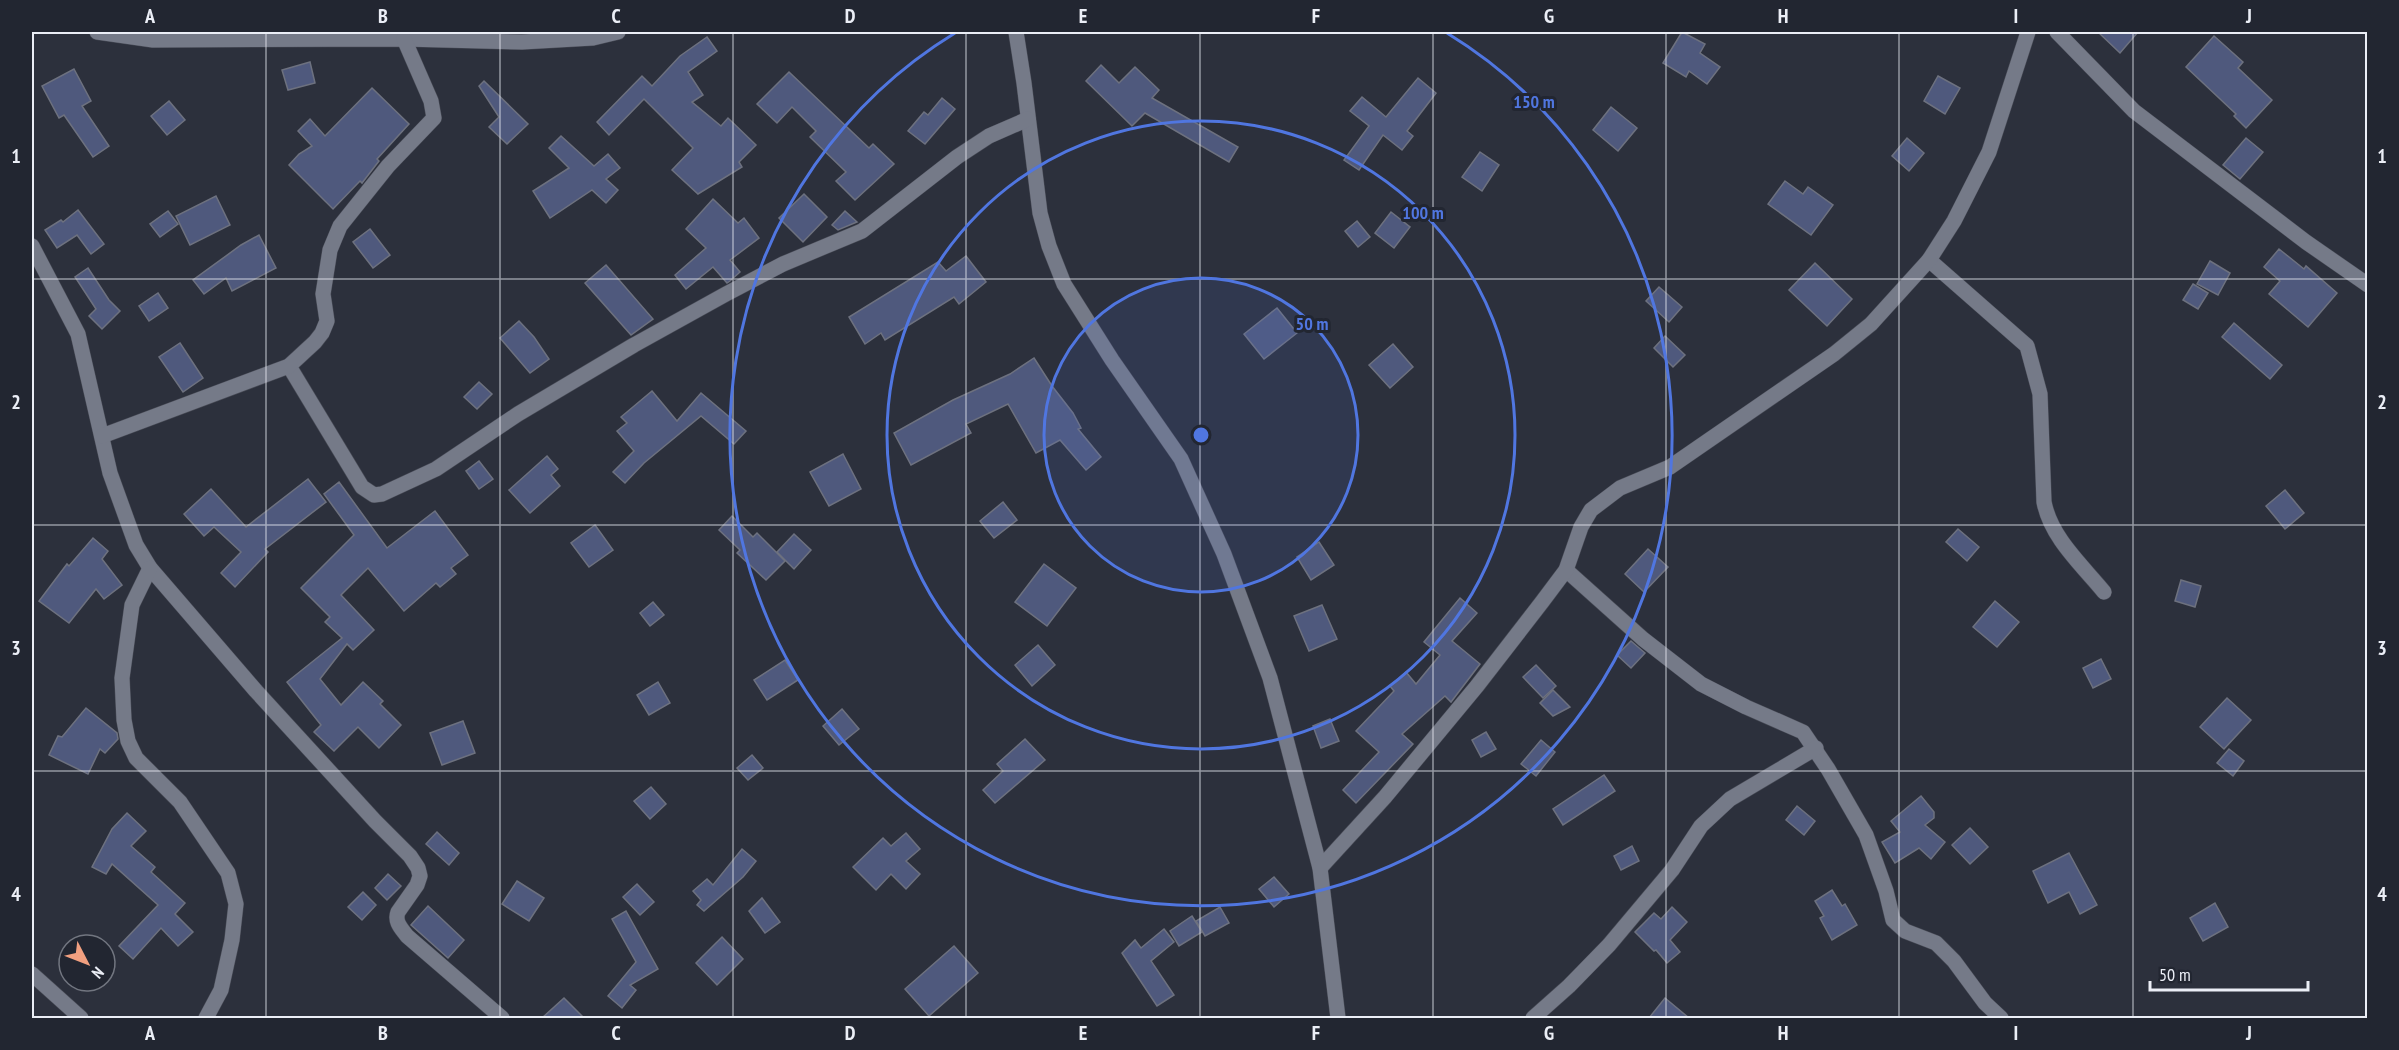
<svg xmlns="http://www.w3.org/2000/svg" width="2399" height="1050" font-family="'PT Sans Narrow',sans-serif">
	<rect width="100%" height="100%" fill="#2c303c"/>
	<g fill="#4f597d" stroke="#6d717f" stroke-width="1.5">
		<path d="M1682,32L1705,44L1700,53L1720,67L1707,84L1689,71L1686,77L1663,63Z"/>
		<path d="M2098,32H2138L2120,53Z"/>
		<path d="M2214,36L2243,62L2238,68L2272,100L2246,128L2234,116L2236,114L2186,67Z"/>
		<path d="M707,37L717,51L688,72L703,95L692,102L721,126L728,118L756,145L739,162L742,167L698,194L672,170L693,148L644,99L609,135L597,122L642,76L652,86L680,56Z"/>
		<path d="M310,62L315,83L288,90L282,70Z"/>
		<path d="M1101,65L1119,83L1135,67L1159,90L1152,98L1238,147L1229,162L1145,113L1132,126L1086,81Z"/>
		<path d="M74,69L91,101L82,106L109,146L93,157L64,115L59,118L42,86Z"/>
		<path d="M789,72L869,148L873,144L894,164L855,200L836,181L846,172L810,137L816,131L792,107L777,123L757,104Z"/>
		<path d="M1938,76L1960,88L1945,114L1924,101Z"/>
		<path d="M1418,78L1436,93L1407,131L1413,136L1402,150L1383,135L1359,170L1344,160L1369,126L1350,111L1362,97L1386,117Z"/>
		<path d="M484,81L528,124L507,144L489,127L499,117L479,86Z"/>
		<path d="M372,88L409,124L377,159L379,161L362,183L360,181L333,209L289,165L299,154L312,146L298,131L310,119L325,136Z"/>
		<path d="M942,98L955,109L925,144L908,131L924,112L928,115Z"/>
		<path d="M169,101L185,120L167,135L151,116Z"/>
		<path d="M1611,107L1637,128L1618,151L1593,130Z"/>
		<path d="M561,136L594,166L608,154L620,168L606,179L618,190L606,203L592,190L550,218L533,191L569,168L549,148Z"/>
		<path d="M1907,138L1924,153L1909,171L1892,156Z"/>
		<path d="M2246,138L2263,152L2240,179L2223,165Z"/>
		<path d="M1480,152L1499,165L1482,191L1462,177Z"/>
		<path d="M1785,181L1803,194L1808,187L1833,205L1811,235L1768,204Z"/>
		<path d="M804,194L827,217L803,242L779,218Z"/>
		<path d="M216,196L230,225L190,245L176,216Z"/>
		<path d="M713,199L738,223L744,218L759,238L730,260L740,272L730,281L727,283L713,267L686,289L675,275L706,248L686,229Z"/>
		<path d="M78,210L104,244L91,254L77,235L57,248L45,230L61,220L63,222Z"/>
		<path d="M168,211L178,224L160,237L150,224Z"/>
		<path d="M845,211L857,222L838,230L832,225Z"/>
		<path d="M1391,212L1410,227L1394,248L1375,233Z"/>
		<path d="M1357,221L1370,237L1358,247L1345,231Z"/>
		<path d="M370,229L390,255L373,268L353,242Z"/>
		<path d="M259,235L276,268L232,291L226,278L204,294L193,280L241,245Z"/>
		<path d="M2279,249L2304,269L2306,266L2337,293L2308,327L2269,294L2280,281L2264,267Z"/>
		<path d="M966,256L986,282L959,304L954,297L885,340L881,333L865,344L849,317L938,262L946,271Z"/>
		<path d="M2210,261L2230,273L2218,295L2197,284Z"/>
		<path d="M1815,263L1852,299L1827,326L1789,290Z"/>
		<path d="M606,265L653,319L631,335L585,283Z"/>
		<path d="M88,268L109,300L120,311L102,329L89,316L96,309L75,277Z"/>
		<path d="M2193,284L2208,293L2198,309L2183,300Z"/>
		<path d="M1659,287L1682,307L1669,322L1646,301Z"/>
		<path d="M158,293L168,308L149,321L139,306Z"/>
		<path d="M1277,308L1297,333L1264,359L1244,334Z"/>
		<path d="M519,321L534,337L549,359L530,373L500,338Z"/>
		<path d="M2234,323L2282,365L2270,379L2222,337Z"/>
		<path d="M1665,336L1685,355L1673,367L1654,348Z"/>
		<path d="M180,343L203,378L183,392L159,357Z"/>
		<path d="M1393,344L1413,367L1390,388L1369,365Z"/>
		<path d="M1034,358L1052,386L1073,413L1081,428L1078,429L1101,457L1086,470L1060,440L1036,453L1008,404L966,424L971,433L911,465L894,433L953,400L1010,374Z"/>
		<path d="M479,382L492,394L477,409L464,397Z"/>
		<path d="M652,391L677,421L701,393L746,431L734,444L701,416L644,463L625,483L613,472L634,451L617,431L627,423L621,417Z"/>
		<path d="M843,454L861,489L829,506L810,472Z"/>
		<path d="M547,456L558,469L551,475L560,486L530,513L509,490Z"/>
		<path d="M479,461L493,479L479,489L466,471Z"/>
		<path d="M308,479L326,502L265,549L268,552L235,587L221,573L241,552L214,527L204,536L184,514L211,489L246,527Z"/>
		<path d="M339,482L387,548L435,511L468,555L451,568L456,574L440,587L436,583L404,611L368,568L341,595L374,630L353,650L347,644L320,679L341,705L363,682L383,701L380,704L401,725L379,748L358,727L334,751L314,732L321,725L287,682L342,638L325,622L330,617L301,588L354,535L324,494Z"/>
		<path d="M2285,490L2304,513L2285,529L2266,506Z"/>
		<path d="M1003,502L1017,520L994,538L980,521Z"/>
		<path d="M732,516L753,537L757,533L785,561L766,580L737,553L740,550L719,530Z"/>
		<path d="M595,525L613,550L589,567L571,543Z"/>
		<path d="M1958,529L1979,547L1967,561L1946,542Z"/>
		<path d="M794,534L811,550L794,569L777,552Z"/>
		<path d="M93,538L108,551L102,559L122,585L104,599L96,589L69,623L39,601L67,564L69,566Z"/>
		<path d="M1319,542L1334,565L1311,580L1297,557Z"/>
		<path d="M1648,549L1668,567L1644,592L1625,574Z"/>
		<path d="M1044,564L1076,588L1047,626L1015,602Z"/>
		<path d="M2181,580L2201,586L2195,607L2175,601Z"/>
		<path d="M1460,598L1477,613L1452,641L1480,664L1451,702L1445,696L1402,734L1413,744L1356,803L1343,790L1379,752L1356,731L1394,691L1390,686L1406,672L1416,684L1440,655L1424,642Z"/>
		<path d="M1995,601L2019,622L1997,647L1973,627Z"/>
		<path d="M653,602L664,615L650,626L640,613Z"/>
		<path d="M1322,605L1337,639L1309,651L1294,616Z"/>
		<path d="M1631,641L1645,653L1631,668L1617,655Z"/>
		<path d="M1038,645L1055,665L1032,686L1015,665Z"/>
		<path d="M2101,659L2111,679L2093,688L2083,668Z"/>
		<path d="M785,660L798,680L767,700L754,680Z"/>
		<path d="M1536,665L1556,686L1543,698L1523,677Z"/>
		<path d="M658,682L670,703L649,715L637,695Z"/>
		<path d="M1553,690L1570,707L1553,716L1540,703Z"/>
		<path d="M2227,698L2251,720L2224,749L2200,727Z"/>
		<path d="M86,708L117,733L118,739L105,753L100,749L88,774L49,755L58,736L62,737Z"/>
		<path d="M842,709L859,729L839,745L823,726Z"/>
		<path d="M1330,719L1339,741L1321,748L1313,726Z"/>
		<path d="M463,721L475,753L442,765L430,733Z"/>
		<path d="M1486,732L1496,749L1481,757L1472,740Z"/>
		<path d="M1025,739L1045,760L995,803L983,790L1003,771L997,764Z"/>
		<path d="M1541,740L1555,752L1536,776L1521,764Z"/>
		<path d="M2229,749L2244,761L2233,776L2217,763Z"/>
		<path d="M752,755L763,768L748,780L737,768Z"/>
		<path d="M1604,775L1615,791L1563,825L1553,809Z"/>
		<path d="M651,787L666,804L650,819L634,801Z"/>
		<path d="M1921,796L1934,812V818L1925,825L1945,842L1931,859L1919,848L1895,863L1882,842L1900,832L1891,821Z"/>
		<path d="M1797,806L1815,821L1804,835L1786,820Z"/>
		<path d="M127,813L146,831L131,846L155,867L151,872L185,903L175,914L193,932L178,946L161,928L133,959L119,946L158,905L112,864L106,874L92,867L112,829Z"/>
		<path d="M1970,828L1988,847L1970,864L1952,845Z"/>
		<path d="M437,832L459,853L449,865L426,844Z"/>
		<path d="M906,833L920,849L906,861L920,874L906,889L891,874L876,890L853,867L883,838L891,846Z"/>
		<path d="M1632,846L1639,861L1621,870L1614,856Z"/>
		<path d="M742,849L756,861L743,877L704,911L697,905L701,900L693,891L707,879L713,885Z"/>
		<path d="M2069,853L2097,905L2080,914L2069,892L2048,903L2033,871Z"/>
		<path d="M388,874L401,886L387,900L375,888Z"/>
		<path d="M1274,877L1289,894L1274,907L1259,889Z"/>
		<path d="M517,881L544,898L529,921L502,904Z"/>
		<path d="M637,884L654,902L640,915L623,897Z"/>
		<path d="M1832,890L1842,906L1845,904L1857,925L1832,940L1820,918L1824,916L1815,901Z"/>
		<path d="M363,892L376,905L362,920L348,907Z"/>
		<path d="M762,898L780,922L765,933L749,911Z"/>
		<path d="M2215,903L2228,927L2203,941L2190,918Z"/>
		<path d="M428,906L464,940L448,958L411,925Z"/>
		<path d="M1220,907L1229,923L1205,936L1196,921Z"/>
		<path d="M1672,907L1687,922L1670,940L1680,952L1667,963L1656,950L1654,951L1635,932L1654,913L1661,919Z"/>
		<path d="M626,911L658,969L630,985L636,990L622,1008L608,996L636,962L612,919Z"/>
		<path d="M1192,916L1202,932L1179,946L1170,931Z"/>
		<path d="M1164,929L1174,942L1151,961L1174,995L1157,1006L1122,953L1135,940L1141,948Z"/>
		<path d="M722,937L743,959L717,985L696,963Z"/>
		<path d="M954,946L978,973L929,1016L905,989Z"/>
		<path d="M564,998L584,1018H542Z"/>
		<path d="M1665,998L1689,1018H1649Z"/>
	</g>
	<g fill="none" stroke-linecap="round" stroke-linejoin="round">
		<defs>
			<g id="minor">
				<path d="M97,32L153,40L404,39L522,42L593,38L618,32"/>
				<path d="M1016,32L1024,83L1040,213L1049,246L1064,284L1112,360L1181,459L1224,554L1270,678L1320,868L1338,1018"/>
				<path d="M2057,32L2134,111L2306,242L2368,285"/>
				<path d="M32,246L78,334L110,473L136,545L150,568L256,691L375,821L410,856L418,868L420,876L417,885L398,912C394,922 402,929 407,936L502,1018"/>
				<path d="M1929,260L2027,346L2040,394L2044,502C2051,538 2082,565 2104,592"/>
				<path d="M289,366L362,487L374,495L382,494L436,469L518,414L634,345L726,294L783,264L862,231L957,157L989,136L1028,119"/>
				<path d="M102,436L289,366L315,342L322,333L327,321L323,294L330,250L340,226L388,166L434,118L431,101L404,39"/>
				<path d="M150,568L132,605L122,678L124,720L128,741L136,758L180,802L228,873L236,904L232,940L221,990L206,1018"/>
				<path d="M1566,570L1643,639L1701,684L1746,707L1803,732L1828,769L1866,835L1886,891L1893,920L1905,931L1936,943L1954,961L1985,1003L2001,1018"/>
				<path d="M1320,868L1385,797L1477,686L1542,602L1566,570L1581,527L1591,510L1620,488L1670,467L1834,354L1871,324L1929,260L1954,221L1989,152L2028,32"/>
				<path d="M32,974L81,1018"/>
				<path d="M1533,1018L1569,986L1609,945L1672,870L1701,826L1730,799L1816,748"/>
			</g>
		</defs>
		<use href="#minor" stroke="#484b56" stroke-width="16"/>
		<use href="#minor" stroke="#757a88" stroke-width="15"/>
	</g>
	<path fill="none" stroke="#ebeef6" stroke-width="1.5" stroke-opacity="0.55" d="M266,32V1018M500,32V1018M733,32V1018M966,32V1018M1200,32V1018M1433,32V1018M1666,32V1018M1899,32V1018M2133,32V1018M32,279H2368M32,525H2368M32,771H2368"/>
	<circle cx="1201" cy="435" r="157" fill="#5076e0" fill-opacity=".12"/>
	<g fill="none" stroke="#5076e0" stroke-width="3">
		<circle cx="1201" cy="435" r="157"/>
		<circle cx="1201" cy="435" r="314"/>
		<path d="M1447 33A471 471 0 1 1 955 33"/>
	</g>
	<circle cx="1201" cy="435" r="9" fill="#5076e0" stroke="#222631" stroke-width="3"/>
	<g font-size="18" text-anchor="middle" font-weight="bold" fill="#5076e0" stroke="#222631" stroke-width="6" stroke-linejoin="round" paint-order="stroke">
		<text x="1534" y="108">150 m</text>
		<text x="1423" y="219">100 m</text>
		<text x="1312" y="330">50 m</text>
	</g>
	<rect width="2399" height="1050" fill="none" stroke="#222631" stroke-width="66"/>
	<g transform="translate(87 963) rotate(132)"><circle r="28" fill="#222631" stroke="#727680" stroke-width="1.5"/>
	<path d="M0-4.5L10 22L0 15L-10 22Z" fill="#f2a080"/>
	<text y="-9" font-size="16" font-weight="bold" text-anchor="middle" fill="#ebeef6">N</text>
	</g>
	<path d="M2150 981v9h158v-9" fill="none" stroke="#ebeef6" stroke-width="3"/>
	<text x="2159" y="981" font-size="18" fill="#ebeef6" stroke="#222631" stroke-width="4.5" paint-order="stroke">50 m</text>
	<rect x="33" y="33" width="2333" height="984" fill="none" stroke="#ebeef6" stroke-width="2"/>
	<g font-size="20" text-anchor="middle" font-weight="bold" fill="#ebeef6">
		<text x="150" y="23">A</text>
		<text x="383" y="23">B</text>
		<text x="616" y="23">C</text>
		<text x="850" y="23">D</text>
		<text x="1083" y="23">E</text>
		<text x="1316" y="23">F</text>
		<text x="1549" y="23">G</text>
		<text x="1783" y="23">H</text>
		<text x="2016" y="23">I</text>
		<text x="2249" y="23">J</text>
		<text x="16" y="163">1</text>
		<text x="2382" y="163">1</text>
		<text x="16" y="409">2</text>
		<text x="2382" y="409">2</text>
		<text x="16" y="655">3</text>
		<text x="2382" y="655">3</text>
		<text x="16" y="901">4</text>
		<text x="2382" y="901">4</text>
		<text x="150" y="1040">A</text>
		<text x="383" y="1040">B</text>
		<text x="616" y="1040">C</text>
		<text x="850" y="1040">D</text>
		<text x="1083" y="1040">E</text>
		<text x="1316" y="1040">F</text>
		<text x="1549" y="1040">G</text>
		<text x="1783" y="1040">H</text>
		<text x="2016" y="1040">I</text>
		<text x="2249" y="1040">J</text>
	</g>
</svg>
